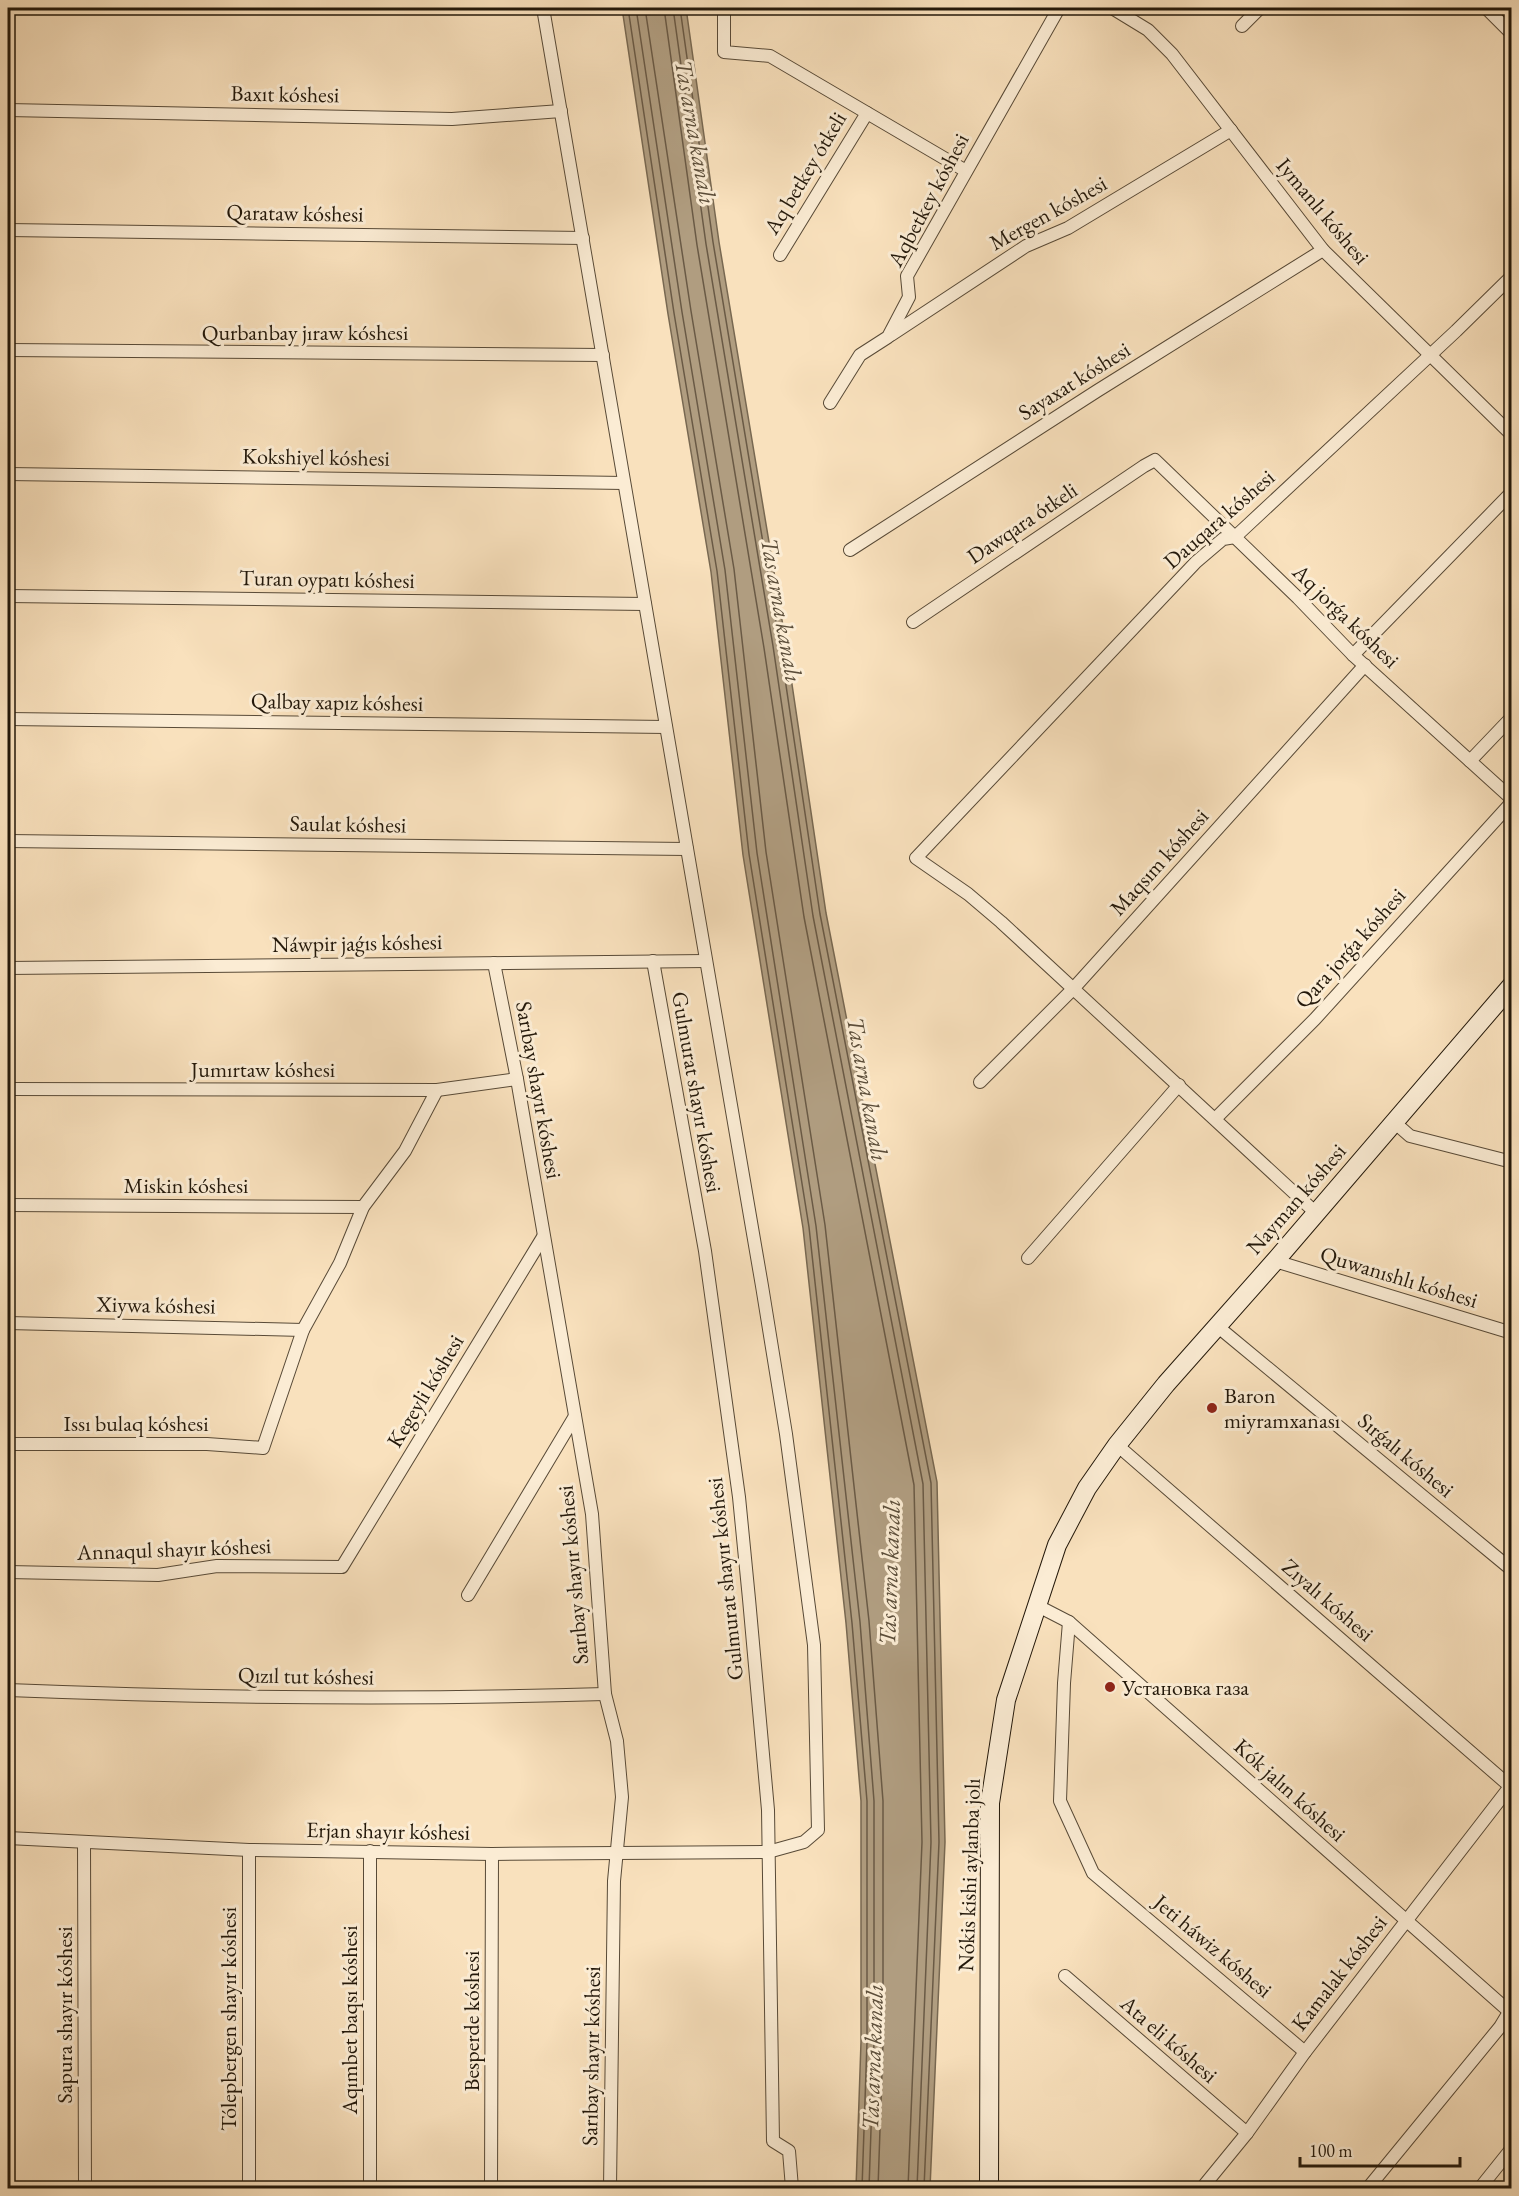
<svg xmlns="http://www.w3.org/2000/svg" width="1519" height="2196" font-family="'EB Garamond',serif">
	<rect width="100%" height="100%" fill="#f9e1bd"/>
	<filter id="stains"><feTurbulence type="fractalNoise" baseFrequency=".00333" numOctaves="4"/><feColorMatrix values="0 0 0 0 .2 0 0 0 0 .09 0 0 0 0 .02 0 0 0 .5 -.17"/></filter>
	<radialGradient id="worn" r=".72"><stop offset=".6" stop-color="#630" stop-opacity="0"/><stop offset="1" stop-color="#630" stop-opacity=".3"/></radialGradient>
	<path fill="#b09d80" stroke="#786851" stroke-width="1.5" d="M622,8H686L719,242L786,644L826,913L937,1482L945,1842L930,2188H856L861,2042V1801L846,1623L803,1228L743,855L711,572L668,314Z"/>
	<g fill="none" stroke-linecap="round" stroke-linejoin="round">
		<g stroke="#6a5a45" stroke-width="1.5">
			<path d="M628,8L674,313L717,571L749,854L809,1227L852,1623L867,1801V2042L862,2188"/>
			<path d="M636,8L682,312L725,570L757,853L816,1226L860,1622L874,1801V2042L869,2188"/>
			<path d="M645,8L691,311L734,569L766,852L825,1225L869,1621L883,1801V2042L878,2188"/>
			<path d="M664,8L697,245L764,648L804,917L914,1485L922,1842L908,2188"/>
			<path d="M673,8L706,244L773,646L813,916L923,1484L931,1842L917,2188"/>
			<path d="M680,8L713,242L780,645L820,914L931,1483L939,1842L924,2188"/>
		</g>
		<defs>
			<g id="minor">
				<path d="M724,8V52L770,56L966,171"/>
				<path d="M1112,8L1148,30L1172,54L1323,250L1512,435"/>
				<path d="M1486,8L1512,34"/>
				<path d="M1242,26L1260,8"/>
				<path d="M8,110L452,119L561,111"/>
				<path d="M8,230L583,238"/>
				<path d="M780,255L867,113"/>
				<path d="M891,335L1026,246L1068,228L1231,130"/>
				<path d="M8,350L603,355"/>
				<path d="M830,403L860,355L888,337L909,297L907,276L1059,8"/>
				<path d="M8,474L624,483"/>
				<path d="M850,550L1097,391L1323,250"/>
				<path d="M8,596L645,604"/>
				<path d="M913,622L1144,466L1155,460L1298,598L1353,655L1512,799"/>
				<path d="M1353,655L1512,492"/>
				<path d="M8,719L666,727"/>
				<path d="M1470,761L1512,717"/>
				<path d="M8,841L687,849"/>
				<path d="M653,961L705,1251L739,1497L749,1599L768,1810L773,2141L789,2151L792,2188"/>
				<path d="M494,963L517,1079L592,1514L605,1694L617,1741L622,1797L614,1881L610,2188"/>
				<path d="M8,968L706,961"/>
				<path d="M980,1082L1073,989L1365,665"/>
				<path d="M8,1089L437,1090L517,1079"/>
				<path d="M1216,1118L1315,1019L1512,802"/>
				<path d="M1394,1122L1410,1136L1512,1162"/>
				<path d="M8,1205L363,1207"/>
				<path d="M1316,1213L1001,922L968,894L916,858L1196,562L1223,539L1235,537L1456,331L1512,276"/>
				<path d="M1028,1258L1179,1085"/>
				<path d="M1275,1261L1512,1333"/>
				<path d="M8,1323L303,1330"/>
				<path d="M1217,1326L1512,1570"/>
				<path d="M8,1444H207L263,1448L303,1330L340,1263L363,1207L405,1151L437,1090"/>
				<path d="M1117,1445L1512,1788"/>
				<path d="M8,1572L158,1575L217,1566L342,1567L543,1237"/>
				<path d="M468,1595L575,1416"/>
				<path d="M1036,1605L1069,1622L1512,2014"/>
				<path d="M1069,1622L1064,1683L1060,1801L1093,1873L1305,2052"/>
				<path d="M8,1690C207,1698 406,1700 605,1694"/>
				<path d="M8,1838L249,1850L492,1854L617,1853L768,1852L804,1842L818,1830L814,1645L786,1434L762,1286L543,8"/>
				<path d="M84,1842L85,2188"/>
				<path d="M370,1851V2188"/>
				<path d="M1065,1976L1247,2133"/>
				<path d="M249,2188V1850"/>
				<path d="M491,2188L492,1854"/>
				<path d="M1202,2188L1247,2133L1305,2052L1512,1784"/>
				<path d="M1368,2188L1500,2027L1509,2012L1511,2005"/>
				<path d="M1480,2188L1512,2148"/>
			</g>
			<path id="secondary" d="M989,2188L990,1803L1006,1700L1057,1545L1087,1488L1117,1445L1166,1384L1275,1261L1512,985"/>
		</defs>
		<use href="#minor" stroke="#584a37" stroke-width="14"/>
		<use href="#secondary" stroke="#23180a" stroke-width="20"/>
		<use href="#minor" stroke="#fbecd4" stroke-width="12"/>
		<use href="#secondary" stroke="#fbecd4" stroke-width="18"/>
	</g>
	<g fill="#8f2418" stroke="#fbecd4" stroke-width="2">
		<circle cx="1212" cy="1408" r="6"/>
		<circle cx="1110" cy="1687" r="6"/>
	</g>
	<g text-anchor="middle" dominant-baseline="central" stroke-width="6" stroke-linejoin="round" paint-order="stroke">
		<g font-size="22" fill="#23180a" stroke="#fbecd4">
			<text transform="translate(285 94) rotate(1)">Baxıt kóshesi</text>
			<text transform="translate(805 173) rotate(-59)">Aq betkey ótkeli</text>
			<text transform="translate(928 200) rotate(-62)">Aqbetkey kóshesi</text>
			<text transform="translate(1323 211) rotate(50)">Iymanlı kóshesi</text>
			<text transform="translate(295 213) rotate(1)">Qarataw kóshesi</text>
			<text transform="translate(1048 213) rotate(-29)">Mergen kóshesi</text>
			<text x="305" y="332">Qurbanbay jıraw kóshesi</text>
			<text transform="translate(1074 381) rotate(-32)">Sayaxat kóshesi</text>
			<text transform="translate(316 457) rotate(1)">Kokshiyel kóshesi</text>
			<text transform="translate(1219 519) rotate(-41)">Dauqara kóshesi</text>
			<text transform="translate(1022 523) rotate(-34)">Dawqara ótkeli</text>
			<text transform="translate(327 579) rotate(1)">Turan oypatı kóshesi</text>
			<text transform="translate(1346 616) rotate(44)">Aq jorǵa kóshesi</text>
			<text transform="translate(337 702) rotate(1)">Qalbay xapız kóshesi</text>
			<text transform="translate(348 824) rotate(1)">Saulat kóshesi</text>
			<text transform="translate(1159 862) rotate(-48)">Maqsım kóshesi</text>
			<text transform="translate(357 943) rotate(-1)">Náwpir jaǵıs kóshesi</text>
			<text transform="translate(1350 948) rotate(-48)">Qara jorǵa kóshesi</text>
			<text x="263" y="1069">Jumırtaw kóshesi</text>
			<text transform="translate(539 1090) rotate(80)">Sarıbay shayır kóshesi</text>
			<text transform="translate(697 1092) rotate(80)">Gulmurat shayır kóshesi</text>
			<text x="186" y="1185">Miskin kóshesi</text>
			<text transform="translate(1296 1199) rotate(-49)">Nayman kóshesi</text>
			<text transform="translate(1399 1277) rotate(17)">Quwanıshlı kóshesi</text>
			<text transform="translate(156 1305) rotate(1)">Xiywa kóshesi</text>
			<text transform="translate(425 1391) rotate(-59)">Kegeyli kóshesi</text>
			<text x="136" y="1423">Issı bulaq kóshesi</text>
			<text transform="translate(1406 1455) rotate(40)">Sırǵalı kóshesi</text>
			<text transform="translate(174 1549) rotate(-2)">Annaqul shayır kóshesi</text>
			<text transform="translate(573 1575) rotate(-95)">Sarıbay shayır kóshesi</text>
			<text transform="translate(725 1579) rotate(-96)">Gulmurat shayır kóshesi</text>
			<text transform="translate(1328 1600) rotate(41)">Zıyalı kóshesi</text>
			<text transform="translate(306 1676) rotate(1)">Qızıl tut kóshesi</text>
			<text transform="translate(1290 1790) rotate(42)">Kók jalın kóshesi</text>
			<text transform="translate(388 1831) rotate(1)">Erjan shayır kóshesi</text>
			<text transform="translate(969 1875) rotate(-88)">Nókis kishi aylanba jolı</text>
			<text transform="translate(1213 1946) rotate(40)">Jeti háwiz kóshesi</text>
			<text transform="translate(1339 1973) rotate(-52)">Kamalak kóshesi</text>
			<text transform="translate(64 2015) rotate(-90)">Sapura shayır kóshesi</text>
			<text transform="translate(228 2019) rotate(-90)">Tólepbergen shayır kóshesi</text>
			<text transform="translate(349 2020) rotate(-90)">Aqımbet baqsı kóshesi</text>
			<text transform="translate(471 2021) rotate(-90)">Besperde kóshesi</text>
			<text transform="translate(1169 2039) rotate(41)">Ata eli kóshesi</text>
			<text transform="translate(591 2056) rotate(-89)">Sarıbay shayır kóshesi</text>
		</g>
		<g font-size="22" fill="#23180a" stroke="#fbecd4" text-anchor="start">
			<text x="1224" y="1395">Baron<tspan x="1224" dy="25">miyramxanası</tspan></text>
			<text x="1122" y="1687">Установка газа</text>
		</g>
		<g font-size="24" font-style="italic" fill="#5b4d39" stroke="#fbecd4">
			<text transform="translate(696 132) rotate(80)">Tas arna kanalı</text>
			<text transform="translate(782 610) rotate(80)">Tas arna kanalı</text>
			<text transform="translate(868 1089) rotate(80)">Tas arna kanalı</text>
			<text transform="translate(889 1572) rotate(-88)">Tas arna kanalı</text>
			<text transform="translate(872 2057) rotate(-88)">Tas arna kanalı</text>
		</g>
	</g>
	<rect width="1519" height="2196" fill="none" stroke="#f9e1bd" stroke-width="30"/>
	<rect x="9" y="9" width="1501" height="2178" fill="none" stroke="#23180a" stroke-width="3"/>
	<rect x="15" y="15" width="1489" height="2166" fill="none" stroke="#23180a" stroke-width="1.5"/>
	<path d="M1300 2157v9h160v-9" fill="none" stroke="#23180a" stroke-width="3"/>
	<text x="1309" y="2157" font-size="18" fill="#23180a" stroke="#fbecd4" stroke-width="4.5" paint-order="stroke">100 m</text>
	<rect width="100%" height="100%" filter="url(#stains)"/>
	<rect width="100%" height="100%" fill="url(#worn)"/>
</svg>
